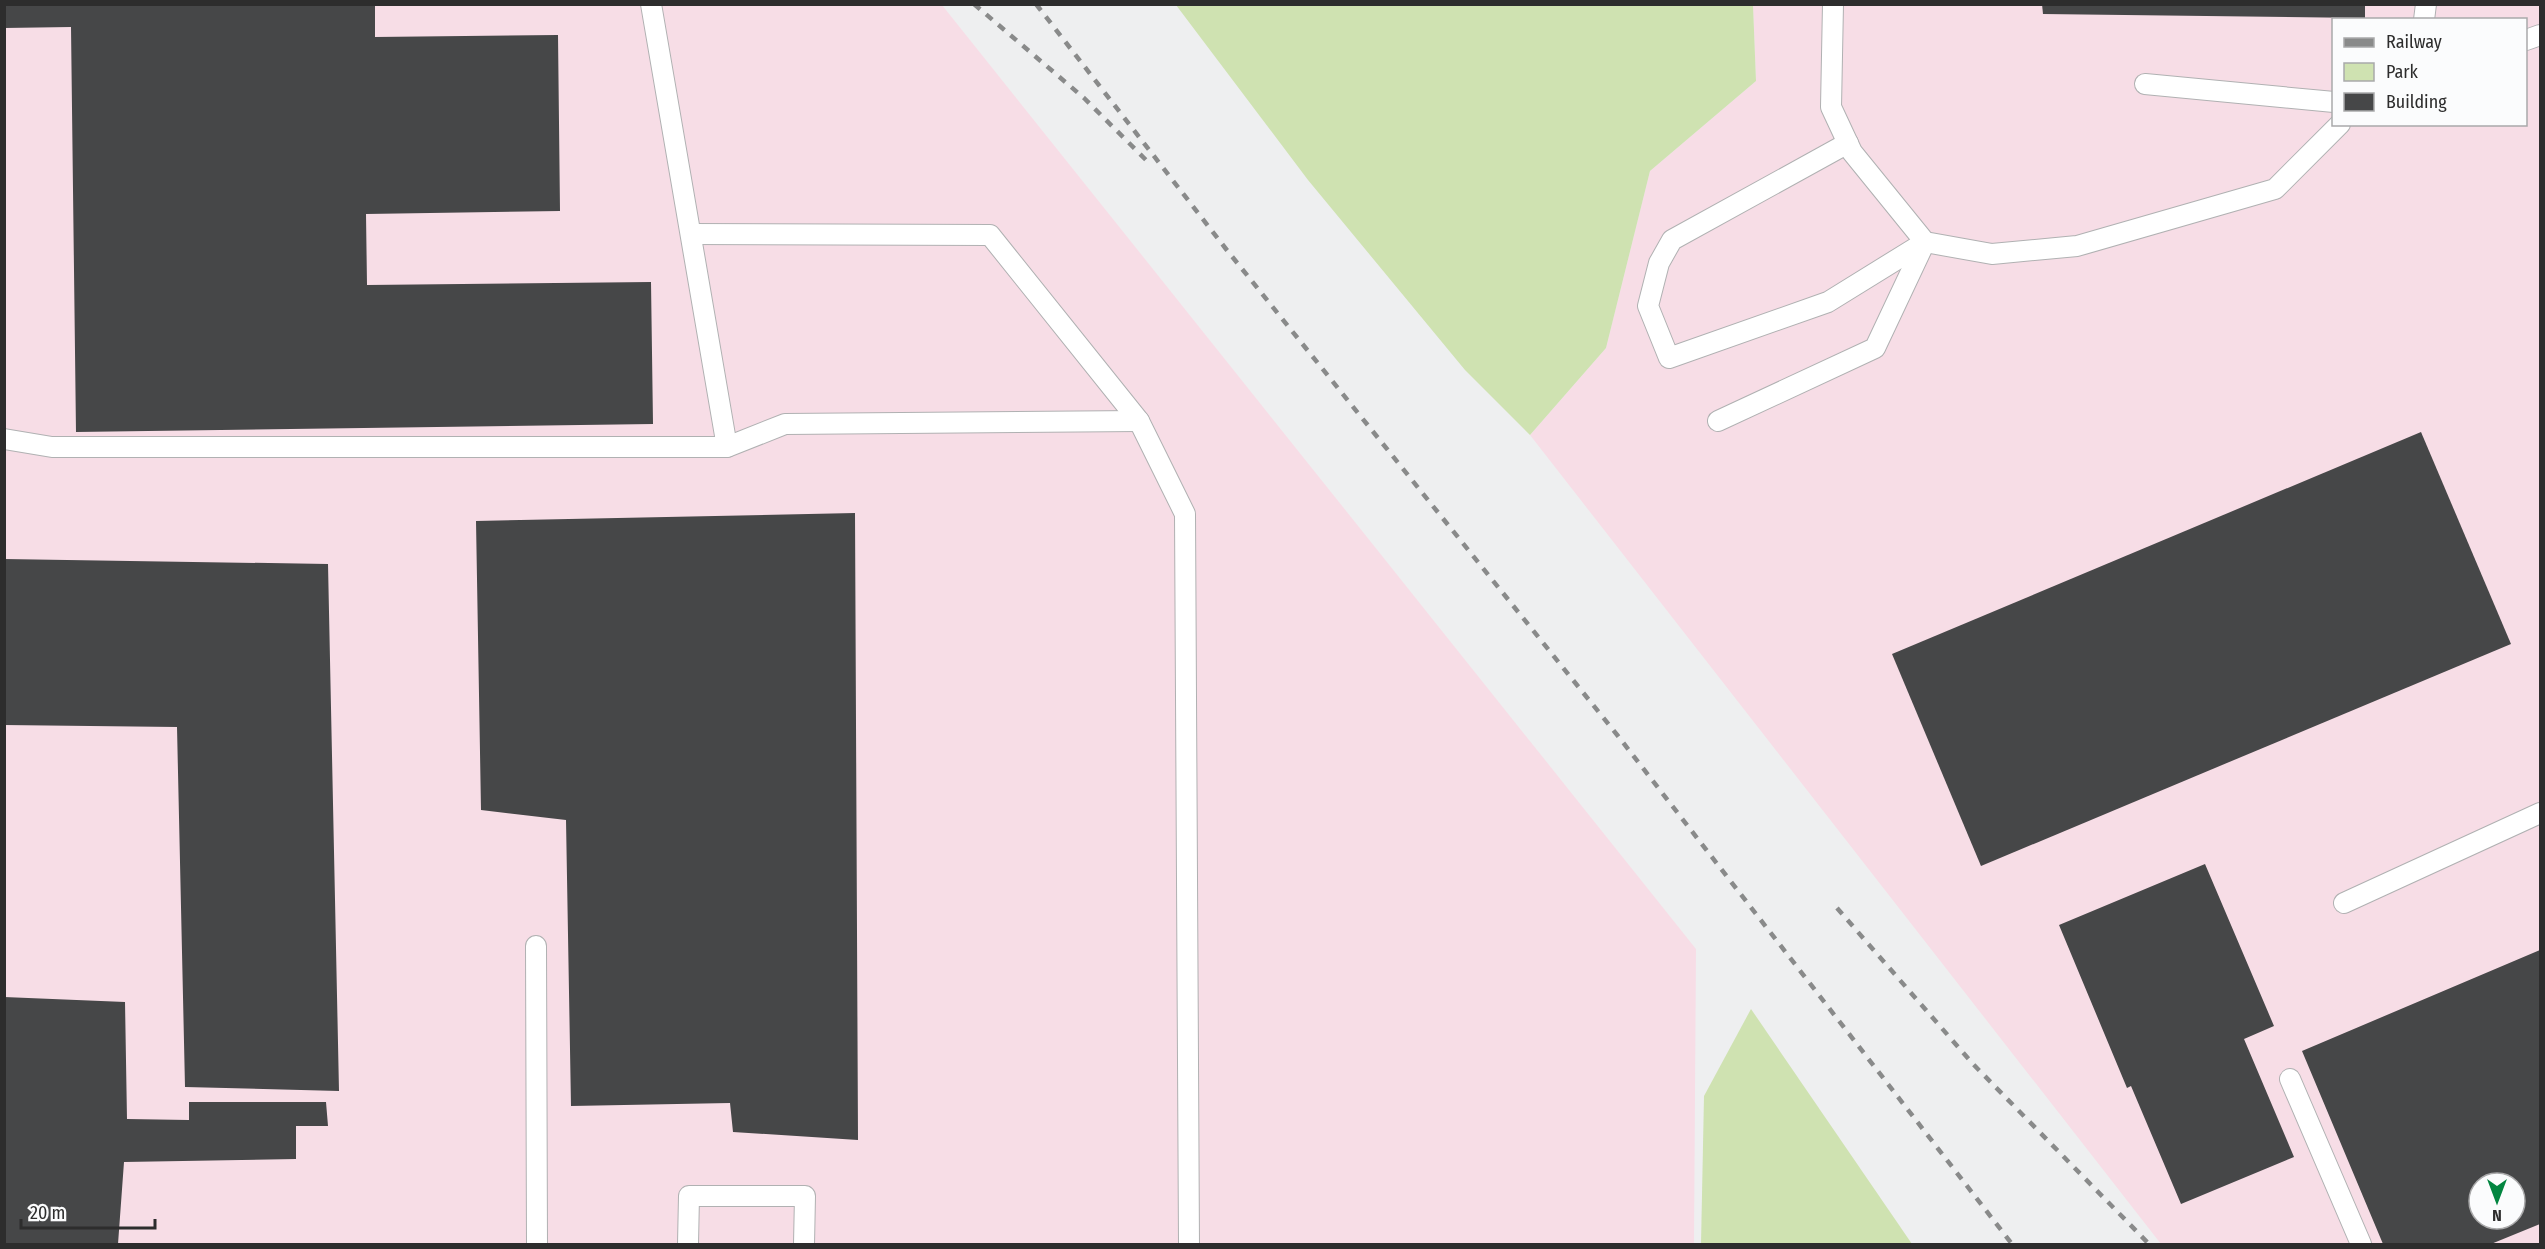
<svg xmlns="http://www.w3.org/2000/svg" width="2545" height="1249" font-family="'Fira Sans Condensed',sans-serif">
	<rect width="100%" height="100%" fill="#eeeff0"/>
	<g fill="#f7dde6" fill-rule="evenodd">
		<path d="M5,5H942L1696,949L1694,1244H5Z"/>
		<path d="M1753,5H2540V1244H2161L1530,435L1606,348L1650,171L1756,81ZM2334,20H2526V124H2334ZM2479,1183H2515V1219H2479Z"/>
	</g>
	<g fill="#cfe2b1">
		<path d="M1176,5H1753L1756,81L1650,171L1606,348L1530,435L1465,370L1308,180Z"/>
		<path d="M1751,1009L1912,1244H1701L1704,1096Z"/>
	</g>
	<g fill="#464748" fill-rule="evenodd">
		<path d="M4,4H375V37L558,35L560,211L366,214L367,285L651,282L653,424L76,432L71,27L4,28Z"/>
		<path d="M2042,4H2365V18L2043,14Z"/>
		<path d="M2421,432L2511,644L1981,866L1892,654Z"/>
		<path d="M855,513L858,1140L733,1132L730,1103L571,1106L566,820L481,810L476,521Z"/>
		<path d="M4,559L328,564L339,1091L185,1087L177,727L4,725Z"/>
		<path d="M2205,864L2274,1026L2244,1039L2294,1157L2181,1204L2131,1086L2127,1088L2059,925Z"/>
		<path d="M2540,950V1224L2491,1244H2383L2302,1051ZM2479,1183H2515V1219H2479Z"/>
		<path d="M4,997L125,1002L127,1119L189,1120V1102H326L328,1126H296V1159L124,1162L118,1244H4Z"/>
	</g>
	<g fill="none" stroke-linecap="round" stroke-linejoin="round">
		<defs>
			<g id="lane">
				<path d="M651,4L727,447"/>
				<path d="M1833,4L1831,107L1852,152L1925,242L1992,254L2077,246L2275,189L2340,124"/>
				<path d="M2424,20L2426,4"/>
				<path d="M2526,40L2540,35"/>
				<path d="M2145,84L2334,102"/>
				<path d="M1848,143L1672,240L1659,263L1648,306L1669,358L1828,302L1925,242"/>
				<path d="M691,234L990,235L1139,421L1185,514L1189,1244"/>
				<path d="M1718,421L1875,348L1925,242"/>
				<path d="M4,439L52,447H727L785,424L1139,421"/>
				<path d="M2344,903L2540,813"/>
				<path d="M536,946L537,1244"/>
				<path d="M2290,1079L2361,1244"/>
				<path d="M688,1244L689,1196H805L804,1244"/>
			</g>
		</defs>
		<use href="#lane" stroke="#b0b1b2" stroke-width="22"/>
		<use href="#lane" stroke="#fff" stroke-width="20"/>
		<g stroke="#898a8a" stroke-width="4.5" stroke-dasharray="8 8" stroke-linecap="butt">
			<path d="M974,4L1084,98L1146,160"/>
			<path d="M1036,4L1226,249L1618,736L2012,1244"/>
			<path d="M1837,908L1973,1064L2149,1244"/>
		</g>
	</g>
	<rect width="2545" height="1249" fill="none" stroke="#2d2d2d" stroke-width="12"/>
	<rect x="2332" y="18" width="195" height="108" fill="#fbfcfd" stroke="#a9a9aa" stroke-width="1.5"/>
	<rect x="2344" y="38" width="30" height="9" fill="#898a8a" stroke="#a9a9aa" stroke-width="1.5"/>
	<text x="2386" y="48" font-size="18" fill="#2d2d2d">Railway</text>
	<rect x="2344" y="63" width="30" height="18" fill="#cfe2b1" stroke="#a9a9aa" stroke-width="1.5"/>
	<text x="2386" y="78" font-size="18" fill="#2d2d2d">Park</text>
	<rect x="2344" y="93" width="30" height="18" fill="#464748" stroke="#a9a9aa" stroke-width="1.5"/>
	<text x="2386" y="108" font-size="18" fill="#2d2d2d">Building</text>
	<g transform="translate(2497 1201) rotate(180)"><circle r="28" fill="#fbfcfd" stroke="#a9a9aa" stroke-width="1.5"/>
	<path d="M0-4.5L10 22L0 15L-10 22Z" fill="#028540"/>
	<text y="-9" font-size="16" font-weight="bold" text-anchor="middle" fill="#2d2d2d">N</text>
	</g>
	<path d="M21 1219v9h134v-9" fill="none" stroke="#2d2d2d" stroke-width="3"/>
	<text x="30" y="1219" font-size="18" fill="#2d2d2d" stroke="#fbfcfd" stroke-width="4.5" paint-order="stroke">20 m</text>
</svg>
